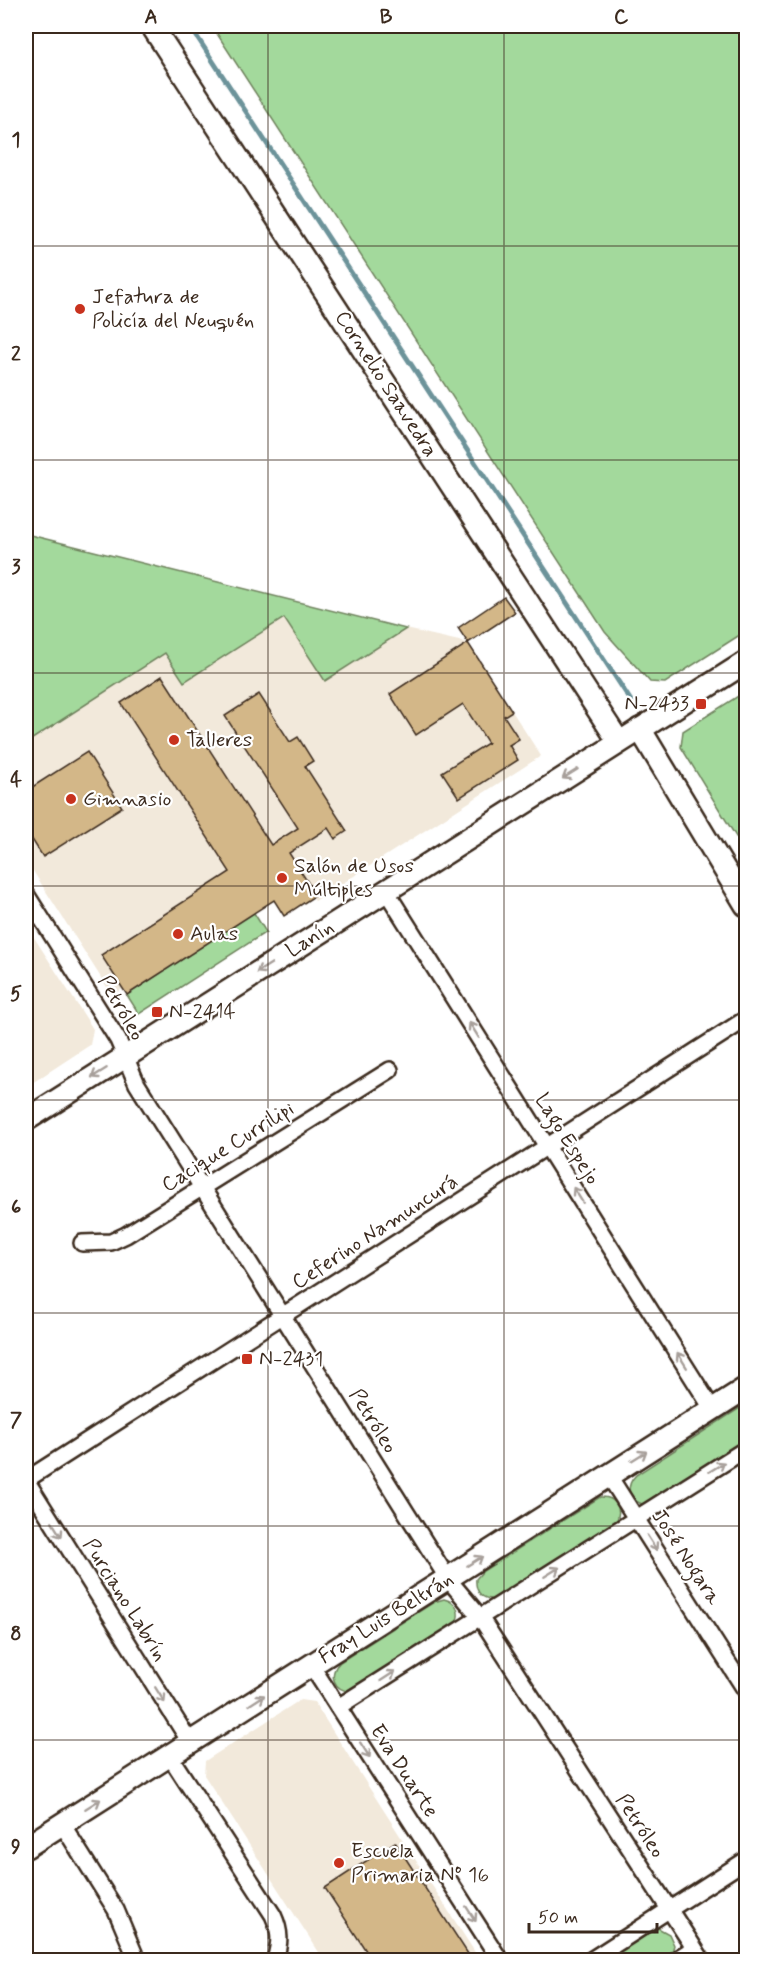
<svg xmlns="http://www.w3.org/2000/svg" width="772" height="1986" font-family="Mynerve,sans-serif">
	<rect width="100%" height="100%" fill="#fff"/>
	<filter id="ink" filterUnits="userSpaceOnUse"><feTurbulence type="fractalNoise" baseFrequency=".0167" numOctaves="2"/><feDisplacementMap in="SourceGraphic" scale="12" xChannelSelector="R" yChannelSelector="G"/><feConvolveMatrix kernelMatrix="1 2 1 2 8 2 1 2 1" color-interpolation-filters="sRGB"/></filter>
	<g filter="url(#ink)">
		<g fill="#f2e9db">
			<path d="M284,618L325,681L406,629L468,643L541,756L315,901L312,897L284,916L274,900L127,995L122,989L112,995L26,860V743L165,653L184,682Z"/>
			<path d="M26,925L93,1029L90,1045L26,1087Z"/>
			<path d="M300,1700L314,1702L480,1960H324L204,1775L205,1761Z"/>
		</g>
		<g fill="#a3d99c" stroke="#6f825d" stroke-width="1.5">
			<path d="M212,26H746V631L665,683L650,682L605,632Z"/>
			<path d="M26,534L406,629L325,681L284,618L184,682L165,653L26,743Z"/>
			<path d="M746,691V853L681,747L683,731Z"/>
			<path d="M254,913L266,932L139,1014L127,995Z"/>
			<path d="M746,1404V1442L653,1501L642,1504C628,1499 625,1486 636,1475Z"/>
			<path d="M600,1497C615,1496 623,1508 616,1522L495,1599C482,1600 475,1592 476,1579L483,1571Z"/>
			<path d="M444,1599C457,1602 462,1613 455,1625L352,1691C334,1692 327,1674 340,1662L434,1602Z"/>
			<path d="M658,1928L669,1934L674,1945L671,1956L666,1960H602L652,1929Z"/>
		</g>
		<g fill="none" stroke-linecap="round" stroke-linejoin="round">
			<path stroke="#6c939a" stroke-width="5" d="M190,26L633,704"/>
		</g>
		<g fill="#d3b788" stroke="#3b2a1e" stroke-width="1.5">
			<path d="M504,597L515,612L468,643L458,628Z"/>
			<path d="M468,643L512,711L504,716L519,739L509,745L518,760L459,798L442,772L488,743L463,704L416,735L390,694Z"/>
			<path d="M162,676L271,845L298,828L225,716L259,694L290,742L298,737L313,761L305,766L347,831L335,839L328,828L289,853L316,895L284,916L274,900L127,995L101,955L230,872L121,703Z"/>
			<path d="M87,752L122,807L43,857L26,830V791Z"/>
			<path d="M395,1842L472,1960H372L325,1888Z"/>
		</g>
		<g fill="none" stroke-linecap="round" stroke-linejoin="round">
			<defs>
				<g id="street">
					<path d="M386,891L713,1410"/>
					<path d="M26,894L118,1040L137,1084L448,1579L480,1617L702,1960"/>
					<path d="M82,1243L111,1242L126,1235L390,1070"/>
					<path d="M609,1476L746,1691"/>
					<path d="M26,1480L746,1019"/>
					<path d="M26,1480L190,1742"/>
					<path d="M311,1665L500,1960"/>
					<path d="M338,1707L746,1449"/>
					<path d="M169,1755L273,1915C281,1932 280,1943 275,1960"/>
					<path d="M62,1824L116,1910L137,1960"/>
					<path d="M591,1960L746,1860"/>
					<path d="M675,1960L694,1948"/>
				</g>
				<g id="secondary">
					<path d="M152,26L619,742"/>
					<path d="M640,729L746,905"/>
					<path d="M26,1120L746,662"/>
					<path d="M26,1847L746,1388"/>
				</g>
			</defs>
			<use href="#street" stroke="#3b2a1e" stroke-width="20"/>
			<use href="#secondary" stroke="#3b2a1e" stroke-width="26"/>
			<use href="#street" stroke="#fff" stroke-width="15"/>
			<use href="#secondary" stroke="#fff" stroke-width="21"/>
		</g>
		<defs><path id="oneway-shaft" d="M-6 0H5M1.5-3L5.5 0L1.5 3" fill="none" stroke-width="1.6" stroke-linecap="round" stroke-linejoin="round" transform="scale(1.5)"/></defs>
		<g stroke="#a79f9a">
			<use href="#oneway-shaft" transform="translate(570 774) rotate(148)"/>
			<use href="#oneway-shaft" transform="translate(264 968) rotate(148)"/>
			<use href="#oneway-shaft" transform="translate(474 1030) rotate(-122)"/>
			<use href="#oneway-shaft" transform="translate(99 1073) rotate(148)"/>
			<use href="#oneway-shaft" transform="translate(578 1195) rotate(-122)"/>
			<use href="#oneway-shaft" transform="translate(682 1360) rotate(-122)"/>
			<use href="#oneway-shaft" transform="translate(639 1456) rotate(-32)"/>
			<use href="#oneway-shaft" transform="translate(717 1467) rotate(-32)"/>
			<use href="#oneway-shaft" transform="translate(57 1530) rotate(58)"/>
			<use href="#oneway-shaft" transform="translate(652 1543) rotate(57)"/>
			<use href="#oneway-shaft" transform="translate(475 1561) rotate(-32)"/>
			<use href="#oneway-shaft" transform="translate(552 1572) rotate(-32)"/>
			<use href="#oneway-shaft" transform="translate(388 1676) rotate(-33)"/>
			<use href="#oneway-shaft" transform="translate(160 1695) rotate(58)"/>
			<use href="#oneway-shaft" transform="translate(257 1700) rotate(-33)"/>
			<use href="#oneway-shaft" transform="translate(365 1750) rotate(57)"/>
			<use href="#oneway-shaft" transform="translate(93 1804) rotate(-32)"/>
			<use href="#oneway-shaft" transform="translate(471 1914) rotate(57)"/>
		</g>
	</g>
	<path fill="none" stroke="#3b2a1e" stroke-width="1.5" stroke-opacity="0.55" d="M268,26V1960M504,26V1960M26,246H746M26,460H746M26,673H746M26,886H746M26,1100H746M26,1313H746M26,1526H746M26,1740H746"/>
	<g fill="#c8321e" stroke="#fff" stroke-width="2">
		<circle cx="80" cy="309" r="6"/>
		<rect x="695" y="698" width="12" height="12" rx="3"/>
		<circle cx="174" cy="740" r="6"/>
		<circle cx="71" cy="799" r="6"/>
		<circle cx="282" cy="878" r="6"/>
		<circle cx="178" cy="934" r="6"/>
		<rect x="151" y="1006" width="12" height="12" rx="3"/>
		<rect x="241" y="1353" width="12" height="12" rx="3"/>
		<circle cx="339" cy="1863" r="6"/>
	</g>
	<g text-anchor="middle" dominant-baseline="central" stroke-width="4.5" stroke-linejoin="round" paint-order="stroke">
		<g font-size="21" fill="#3b2a1e" stroke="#fff" text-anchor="start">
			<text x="92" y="297">Jefatura de<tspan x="92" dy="24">Policía del Neuquén</tspan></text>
			<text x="689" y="704" text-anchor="end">N-2433</text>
			<text x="186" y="740">Talleres</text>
			<text x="83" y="799">Gimnasio</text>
			<text x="294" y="866">Salón de Usos<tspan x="294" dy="24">Múltiples</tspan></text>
			<text x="190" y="934">Aulas</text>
			<text x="169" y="1012">N-2414</text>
			<text x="259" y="1359">N-2431</text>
			<text x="351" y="1851">Escuela<tspan x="351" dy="24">Primaria Nº 16</tspan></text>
		</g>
		<g font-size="21" fill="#3b2a1e" stroke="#fff">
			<text transform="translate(386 384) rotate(57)">Cornelio Saavedra</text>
			<text transform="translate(310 939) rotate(-32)">Lanín</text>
			<text transform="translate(121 1008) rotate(60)">Petróleo</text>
			<text transform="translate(567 1139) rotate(58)">Lago Espejo</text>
			<text transform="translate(228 1147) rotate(-32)">Cacique Currilipi</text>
			<text transform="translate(375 1232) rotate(-33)">Ceferino Namuncurá</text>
			<text transform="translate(373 1421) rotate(58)">Petróleo</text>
			<text transform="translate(686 1557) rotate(57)">José Nogara</text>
			<text transform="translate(125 1600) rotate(58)">Purciano Labrín</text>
			<text transform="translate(386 1618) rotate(-32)">Fray Luis Beltrán</text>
			<text transform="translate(404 1771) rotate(57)">Eva Duarte</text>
			<text transform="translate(640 1826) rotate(57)">Petróleo</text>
		</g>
	</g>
	<rect width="772" height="1986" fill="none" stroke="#fff" stroke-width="66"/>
	<path d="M529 1923v9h128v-9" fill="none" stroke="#3b2a1e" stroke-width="3"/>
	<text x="538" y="1923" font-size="18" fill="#3b2a1e" stroke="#ffffff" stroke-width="4.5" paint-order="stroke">50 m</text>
	<rect x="33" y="33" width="706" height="1920" fill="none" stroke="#3b2a1e" stroke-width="2"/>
	<g font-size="20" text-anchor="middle" font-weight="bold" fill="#3b2a1e">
		<text x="151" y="23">A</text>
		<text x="386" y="23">B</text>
		<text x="621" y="23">C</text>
		<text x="16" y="146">1</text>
		<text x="16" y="360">2</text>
		<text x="16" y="573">3</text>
		<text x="16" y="786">4</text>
		<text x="16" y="1000">5</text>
		<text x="16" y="1213">6</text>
		<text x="16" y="1426">7</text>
		<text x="16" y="1640">8</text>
		<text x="16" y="1853">9</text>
	</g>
</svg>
